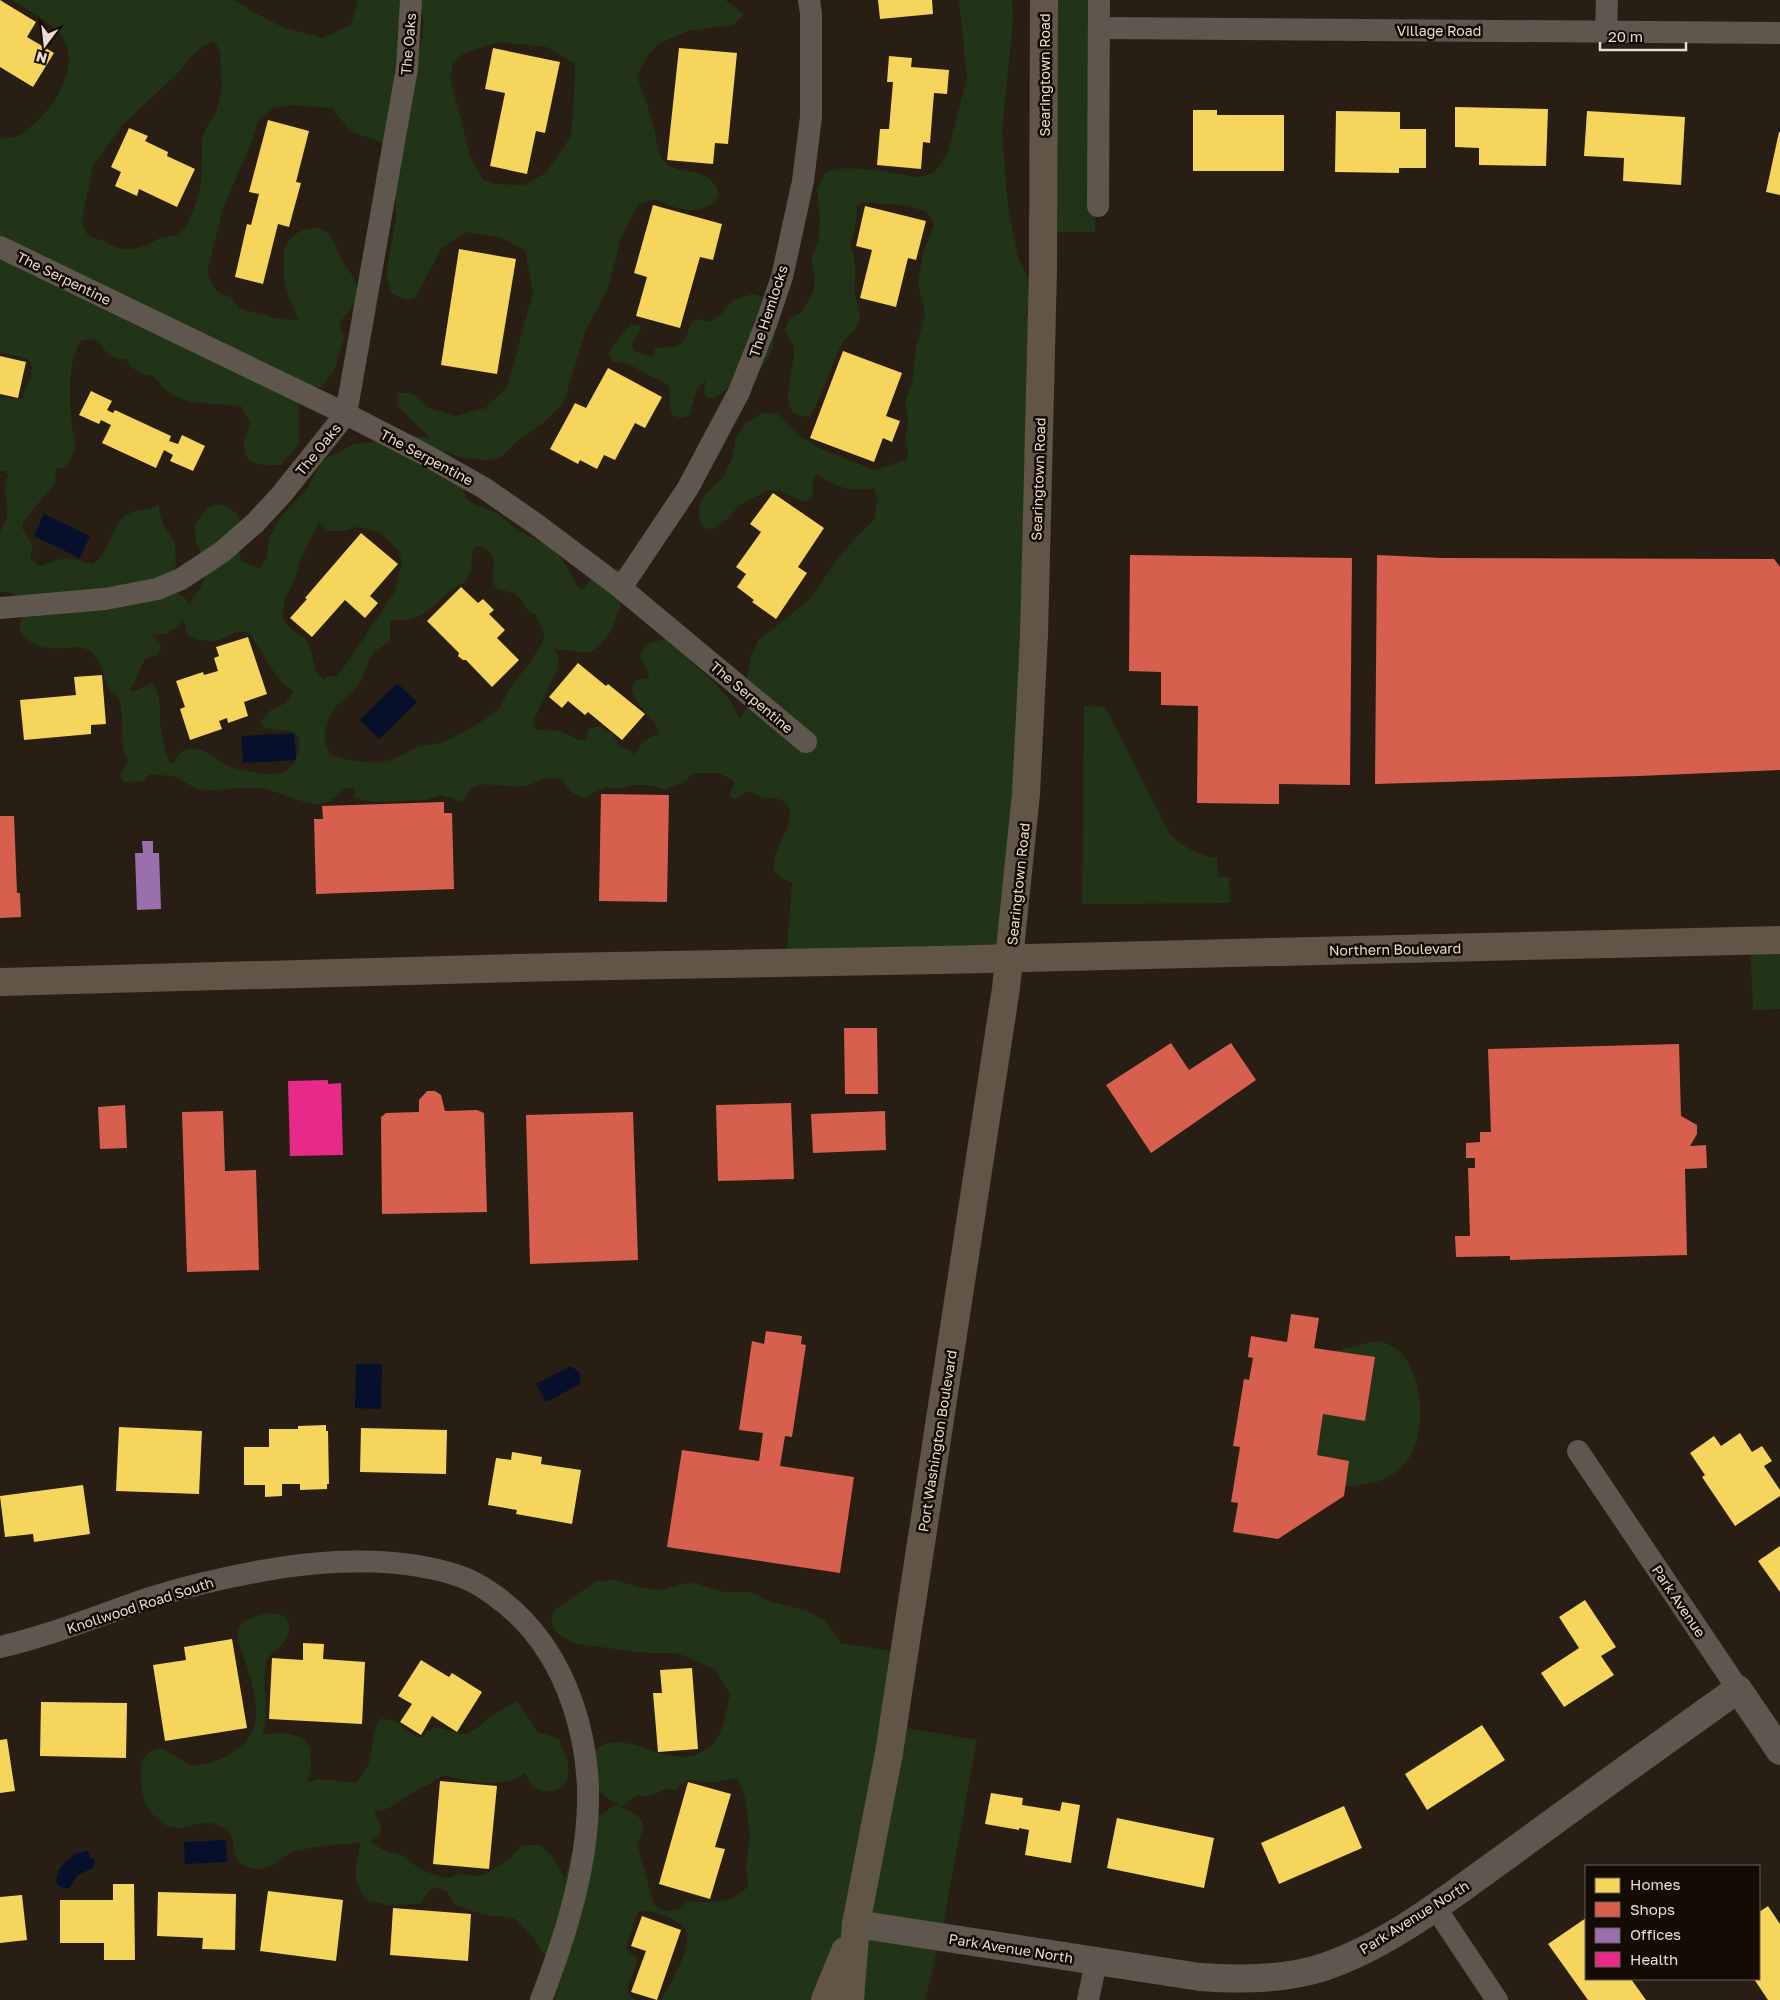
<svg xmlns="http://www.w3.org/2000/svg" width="1780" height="2000" font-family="'Golos Text',sans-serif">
	<rect width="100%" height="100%" fill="#291e13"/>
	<g fill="#223417" fill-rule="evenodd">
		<path d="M12,0H234L255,13L284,28L322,38L351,25L358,0H411L416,63C421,42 429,20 417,0H725L744,14L733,25L688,31L659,43L646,58L637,77C644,95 650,113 655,132C657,140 657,151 662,158C673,176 695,167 709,179C733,198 706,211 687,210C676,209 664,203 654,199L638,205L621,238L609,286L586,330L563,404L542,424L516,442L503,456L491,460L462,458L443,451L457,465L466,499L475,505L497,513L520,532L546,544L563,560L579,589H583L593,577L618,568L627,570C623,595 616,643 589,652C580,654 565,649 554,649L559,657L558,668L533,721L535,729C543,731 551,730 559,731C569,734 575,741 586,740L588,730L598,726L613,734L620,747L629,750L633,754L638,750L643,741L658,734V728C650,716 611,682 648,678L649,674L640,658L644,647L650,643L666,639L680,646L692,663L710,678L730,700L740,720L747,706V677L751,656L759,640L809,600L842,553L874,519L878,500L874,488C850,492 837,488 817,474L813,481V497L806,502L779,491L768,490L740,505L728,518L714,529H708L703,526L699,519V506L704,496L724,476L732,458L736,437L746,423L764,412L777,414L797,434L816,447L874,470L907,460L908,453L905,438L908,423L905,401L912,383L916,349L925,314L918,283L923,252L934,225L927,212L909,206L863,202L857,205L855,229L850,245C858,261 854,278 855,295C856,303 862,312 859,321C857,330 848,335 843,342C830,366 824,393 810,416C772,419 795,372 794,350C794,343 787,337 785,330C787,320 791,316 801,313L813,292L815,279L811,260L818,242L820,222L817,189L825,173L845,168L877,170L917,177L934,173L947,155L967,78L959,0H1012L1013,22L1002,131L1008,208L1018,257L1028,278L1030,304L1022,323L1043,292L1011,958L786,962L792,882C743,871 811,821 783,801C776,796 768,800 761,797C755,795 753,792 747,791L735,799L731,797L730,792L734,786V781L719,773H694L683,783L664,789L649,785H632L619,789L608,787L595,792L587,798C565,795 568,780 557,778C544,776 535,784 524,786C509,788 485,781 474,787C468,790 467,797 462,802L442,795L425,800L375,802L355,798V789L347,787C339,793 329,805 318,804C297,803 280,791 259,788C242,786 223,791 206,790C191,789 187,781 175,777C167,774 160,777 152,774L147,776L145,781L126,782L122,781L121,773C124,769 128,764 127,759C127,755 124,752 123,748C121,731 124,717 119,699C117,695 114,694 111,691C103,683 104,661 90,651C74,640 47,659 25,637C18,631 19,625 22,617C23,612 22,603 22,598L6,591L0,593C0,574 0,552 0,534C1,527 7,522 7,516C10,496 0,497 8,475L5,471H0V397L23,399C23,384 40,376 28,359L0,352V139C6,138 14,138 19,135C48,119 87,65 59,33C47,19 27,10 12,0ZM214,40L220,52L222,89L216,113L206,128L202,140L201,185L194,209L186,227L178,235L160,238L148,245L133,249H122L113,246L105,241L93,238L86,233L82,220L93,165L124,123L176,75L196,51ZM499,42L547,47L575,64L574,97L571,136L546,173L524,185L495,184L483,180L470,155L450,78L453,64L464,53ZM290,105L332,108L350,131L383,143L394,138L396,218L386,275L391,293L405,300L416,297L441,249L466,232L501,238L525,250L533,292L507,388L485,408L455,416L429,408L412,393H397L398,406L431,439L406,434L384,440L352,445L323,460L306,490L279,519L269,539L266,560L259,568L242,561C241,558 239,554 239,550C238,541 243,529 240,520C238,513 232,510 227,507C220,503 211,505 206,510C181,535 206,549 205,574C204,585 195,595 189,604L186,599L172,589L171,574L176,565L175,543L162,522L158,504C148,512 136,508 125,516C108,530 112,552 92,564C82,561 73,557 63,559C56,559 48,564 40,566L30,558L33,546L22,528L23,522L55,483L56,468H63C70,462 74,455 75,445C76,439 73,433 72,427C70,402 66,360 82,340L93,339C107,348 106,361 127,359L130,366L141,374L153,376L171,395L190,402L241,406L250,422C248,430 243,442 244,450C246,467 269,465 281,465L299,443V408L293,389L321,387L334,371L344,338L339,323C348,313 356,304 357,291C358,278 347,270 342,261C337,253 335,239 328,233C313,219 286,235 284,253C283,266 284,283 288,295C291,303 295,312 298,320L278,319L240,309L231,297L222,295L213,287L207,273L223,209L253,138L258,121L273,108ZM319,522L328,531H343L358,527L381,533L399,551L402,563L395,591L347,663L336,677L328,676L323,680L316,671L311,651L305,638L291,629L284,620L283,610L285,597L293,585L301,559ZM480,546C500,556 492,566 493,583L497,589L514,593L522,600L529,612L536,615L544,635V639L531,661L513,684L498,710L478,724L442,743L419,746L394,759L376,763L349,760L330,755C322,740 324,722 335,708C342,699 351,695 359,684C365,675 366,664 372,655C375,650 384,645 390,641V620C422,622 428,610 450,591C455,587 463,585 466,580C475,570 469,557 475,547ZM184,620L187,635C197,640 212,644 223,638C235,633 235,629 250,634L278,678L293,692L286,703L271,710L260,722L264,728L291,731L299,738C300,773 281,778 251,772C243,770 234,769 228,766C216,760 204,747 190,748C181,749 178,757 173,763H170C166,755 161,731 160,721C160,709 161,693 152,683C143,686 138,693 129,690C138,680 139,668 146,658L157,655L161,648L160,643L152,634C169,636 172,631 184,620Z"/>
		<path d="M1047,0H1098L1095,232H1045Z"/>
		<path d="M753,294L765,297L775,328L773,348L764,365L750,377L734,383L714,399L706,397L704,391L706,380L697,389L689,416L681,418L672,415C667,402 672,396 668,385L630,365L612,361L609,354C612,346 625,330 632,324L639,325L641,329L632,343L634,351L652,357L654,355L655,348C680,346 683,349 691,323L698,319L709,322L721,314L733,300Z"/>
		<path d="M1084,706L1105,707L1171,836C1186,848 1198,855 1217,858L1218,877H1229L1230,903L1082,904Z"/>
		<path d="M1780,940V1009L1753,1010L1750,941Z"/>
		<path d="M1377,1341C1386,1343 1395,1346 1401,1353C1423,1377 1427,1430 1409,1458C1395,1480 1369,1486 1345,1486L1349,1461L1317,1455L1323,1414L1365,1421L1375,1358L1334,1351Z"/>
		<path d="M615,1580L640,1587L662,1590L678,1585L694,1583L725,1592H750L772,1602L807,1611L824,1620L841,1643L904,1653L893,1726L977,1740L943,1925L925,2000H661C670,1984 692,1949 686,1931C683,1924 675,1920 668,1917C658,1914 648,1909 638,1912L626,1947L630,1954L637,1957C637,1972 626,1979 628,1994L636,2000H555L556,1972L532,1936L514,1918L484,1915L455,1905L446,1891L438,1887L431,1889L420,1904L388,1905L366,1900C349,1874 357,1870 360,1843C338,1844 314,1846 293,1852C281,1856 273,1869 259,1869C248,1870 235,1862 234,1851C232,1839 236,1836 224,1828C204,1816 193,1828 176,1828C169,1828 164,1824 159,1820C140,1804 142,1792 141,1769C141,1757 149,1751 159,1748C172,1751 180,1762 193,1765C205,1767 218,1760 228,1755C271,1732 255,1692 243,1655C240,1645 234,1636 240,1626C248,1614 290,1605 289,1627C289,1648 272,1647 267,1661C259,1681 272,1710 262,1735L282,1732L303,1738L310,1747L311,1766L307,1783L318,1779L356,1783C361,1776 366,1770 369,1762C373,1748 371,1732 380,1719C386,1718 391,1722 397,1721C401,1726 417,1740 422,1737C427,1733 428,1729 434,1728C444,1727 452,1733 461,1734C474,1735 484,1720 494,1714C502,1709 509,1707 517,1701L537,1732L558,1738C564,1750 570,1762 568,1776C566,1791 545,1796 533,1787C529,1783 528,1779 526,1773C504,1790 468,1782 443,1775C432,1783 420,1789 409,1795C394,1803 393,1809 374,1812C381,1825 388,1834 370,1841L383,1850L404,1856L418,1868L435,1875L448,1878L460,1874L474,1876L485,1874L509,1860L522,1845H539L552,1856L565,1878L577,1834L613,1806L619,1804C592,1793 593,1778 594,1751C625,1723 667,1773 703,1751C707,1748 713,1746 715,1742C723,1731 727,1708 730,1694L715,1669L677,1653H647L576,1644L558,1634L551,1622L554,1610L597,1581ZM737,1778L745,1797L750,1833L746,1866L748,1887C728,1905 712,1903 688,1901L678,1910L664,1911L654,1905L637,1844L643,1829L642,1821L637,1815L621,1807L637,1795L650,1796L667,1788L675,1791L685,1781L690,1780L712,1783Z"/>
	</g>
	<g fill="#060f2c">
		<path d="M44,514L90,536L80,558L34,536Z"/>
		<path d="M397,683L417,702L379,739L360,720Z"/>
		<path d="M294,733L296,760L243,763L241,736Z"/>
		<path d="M356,1364H382L381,1409L355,1408Z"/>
		<path d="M571,1366L580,1373V1384L546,1402L536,1384Z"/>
		<path d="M226,1840L227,1862L185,1864L184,1842Z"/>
		<path d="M88,1851L90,1857L95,1860L93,1868L78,1875L69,1888C43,1890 62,1852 88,1851Z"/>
	</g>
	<g fill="#f6d55c">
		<path d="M0,0L36,22L27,37L54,53L33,87L0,67Z"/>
		<path d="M878,0H932L933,14L880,19Z"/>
		<path d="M493,48L560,62L545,133L536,131L527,174L490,166L505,93L485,89Z"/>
		<path d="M679,48L737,53L728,144L715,143L713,164L667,160Z"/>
		<path d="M889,56L912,58L911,67L949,70L947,94L934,93L930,143L923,142L921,169L877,165L880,129H889L893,82H887Z"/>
		<path d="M1455,107L1548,109L1546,166L1479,165V148L1455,147Z"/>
		<path d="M1193,110H1217V115H1284V171H1193Z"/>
		<path d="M1336,111L1400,112V129H1426V168H1399V173L1335,172Z"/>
		<path d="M1587,111L1685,117L1681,185L1623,181L1624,158L1584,156Z"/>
		<path d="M268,120L309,131L296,182L301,183L289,227L278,224L263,284L235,277L247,224L251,225L259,194L249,192Z"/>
		<path d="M129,128L148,136L145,141L168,152L167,156L195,169L177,207L139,189L137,196L115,186L121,172L111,167Z"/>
		<path d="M1779,132H1780V195L1766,192Z"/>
		<path d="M653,205L722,224L713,260L700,257L680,328L636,316L647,277L634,273Z"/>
		<path d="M865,206L926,221L916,260L908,258L896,307L860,298L872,250L856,246Z"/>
		<path d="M459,249L516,259L497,374L441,365Z"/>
		<path d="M843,351L902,373L886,416L900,421L892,442L883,438L874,462L810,438Z"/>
		<path d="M0,356L26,362L18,398L0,394Z"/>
		<path d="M608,368L662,397L645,428L635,423L615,460L604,455L597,469L580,460L578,464L550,449L575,403L586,408Z"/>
		<path d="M91,391L112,401L107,410L113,413L115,410L171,436L169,441L178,444L182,435L205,446L193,471L170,461L173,455L164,450L156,468L102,443L111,425L101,420L99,424L79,415Z"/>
		<path d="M773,493L824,528L798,567L807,573L776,619L752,602L754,600L737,587L746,574L736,567L761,532L750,524Z"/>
		<path d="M361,533L398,564L370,596L378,603L365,618L345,600L312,637L290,618L307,599L305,598Z"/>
		<path d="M461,587L478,603L483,599L494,610L489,614L505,630L497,638L519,660L492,687L466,660H463L458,656L459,653L427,621Z"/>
		<path d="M248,637L267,694L244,702L248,716L228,723L227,718L219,721L222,729L190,740L180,709L185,707L176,681L203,672L204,675L218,671L214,658L219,656L216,647Z"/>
		<path d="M578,663L606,686L608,684L645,714L622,740L588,712L585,715L568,701L562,708L549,697Z"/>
		<path d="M102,675L106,724L91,725V734L24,740L20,700L76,695L74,677Z"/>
		<path d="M326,1425V1431H328L329,1484H327V1489L300,1490V1484H282V1496L265,1497V1485H244V1447H269V1429H298V1426Z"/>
		<path d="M119,1427L202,1431L199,1494L116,1491Z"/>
		<path d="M361,1428L447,1430L446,1474L360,1472Z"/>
		<path d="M1740,1433L1752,1452L1762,1446L1772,1461L1764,1466L1780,1490V1496L1735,1526L1702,1477L1705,1475L1690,1453L1714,1436L1721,1446Z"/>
		<path d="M512,1452L542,1457L541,1464L581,1470L572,1524L516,1514L517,1510L488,1505L496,1458L511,1460Z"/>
		<path d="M83,1485L90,1534L34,1542L33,1534L5,1537L0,1496Z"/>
		<path d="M1780,1546V1592L1758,1561Z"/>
		<path d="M1585,1600L1616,1647L1601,1656L1614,1675L1564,1707L1541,1673L1579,1648L1559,1617Z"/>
		<path d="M232,1639L247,1728L165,1741L153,1665L186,1660L184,1647Z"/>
		<path d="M303,1643L324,1644L323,1659L365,1662L362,1724L269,1719L272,1658L303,1660Z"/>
		<path d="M421,1660L449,1677L452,1673L482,1692L457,1732L432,1716L421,1735L400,1722L412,1704L398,1696Z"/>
		<path d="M692,1668L698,1749L658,1752L653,1693H662L660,1670Z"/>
		<path d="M41,1702L127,1703L126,1758L40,1756Z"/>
		<path d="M1482,1725L1505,1760L1427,1810L1405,1774Z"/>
		<path d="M7,1739L15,1791L0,1793V1740Z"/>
		<path d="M440,1781L497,1786L489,1869L433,1864Z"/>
		<path d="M688,1782L731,1794L715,1847L725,1849L710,1899L659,1884Z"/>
		<path d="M991,1793L1023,1798L1022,1805L1060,1811L1062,1802L1080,1805L1071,1863L1025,1855L1029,1830L1019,1828V1830L985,1824Z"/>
		<path d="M1344,1806L1362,1848L1279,1884L1261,1843Z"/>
		<path d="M1117,1818L1214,1838L1204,1888L1107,1868Z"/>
		<path d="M113,1884H134L135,1960H104V1943H60V1900H113Z"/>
		<path d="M268,1891L343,1900L336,1961L260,1951Z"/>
		<path d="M158,1892L236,1894L235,1950L202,1949L203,1938L157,1936Z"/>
		<path d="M22,1895L27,1940L0,1943V1897Z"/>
		<path d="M1768,1906L1780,1924V2000H1768L1754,1979H1759V1912Z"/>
		<path d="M393,1908L471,1914L468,1961L390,1955Z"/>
		<path d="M642,1916L681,1930L657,2000L631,1992L646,1951L631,1946Z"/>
		<path d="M1586,1918V1979H1631L1646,2000H1588L1548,1944Z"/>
	</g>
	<g fill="#d6604d">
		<path d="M1130,555L1352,558L1350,785L1279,784V804L1197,803L1198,706L1161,705V672L1129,671Z"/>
		<path d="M1377,555L1442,558L1774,559L1780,567V770L1639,776L1375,784Z"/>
		<path d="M601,794L669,795L667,902L599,901Z"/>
		<path d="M444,802V813H452L454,889L316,894L314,819H323L322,806Z"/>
		<path d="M0,816H14L17,893H20L21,917L0,918Z"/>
		<path d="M844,1028H877L878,1094H845Z"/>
		<path d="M1171,1043L1189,1070L1231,1043L1256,1080L1151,1153L1106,1085Z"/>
		<path d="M1679,1044L1681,1116L1697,1125V1134L1690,1146L1706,1145L1707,1168L1685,1169L1687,1255L1510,1260V1256L1456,1257L1455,1236H1470L1468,1168H1475V1158H1466V1143L1480,1142V1132H1491L1488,1049Z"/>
		<path d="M427,1091H435L441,1095L445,1111L477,1110L484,1113L487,1212L382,1214L381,1117L386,1113L419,1112V1100Z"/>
		<path d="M791,1103L794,1179L718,1181L716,1105Z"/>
		<path d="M125,1105L127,1148L100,1149L98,1107Z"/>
		<path d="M223,1111L225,1171L256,1170L259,1270L187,1272L182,1112Z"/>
		<path d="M885,1111L886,1150L813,1153L811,1114Z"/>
		<path d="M633,1112L638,1260L530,1264L526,1115Z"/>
		<path d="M1291,1314L1319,1318L1314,1348L1375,1357L1365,1421L1323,1414L1317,1455L1349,1461L1344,1496L1278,1539L1233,1532L1238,1503L1231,1502L1240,1447L1233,1446L1244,1379L1249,1380L1253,1358L1248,1357L1251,1336L1287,1342Z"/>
		<path d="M766,1331L802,1336L801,1344L806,1345L792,1437L785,1436L780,1466L854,1477L840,1573L667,1547L682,1450L759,1461L763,1433L739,1430L752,1341L764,1344Z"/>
	</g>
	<path fill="#9970ab" d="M142,841H153V853H159L161,909L137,910L135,853H143Z"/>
	<path fill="#e7298a" d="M328,1080V1084L341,1083L343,1155L290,1156L288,1081Z"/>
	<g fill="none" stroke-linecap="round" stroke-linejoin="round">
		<g stroke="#5f564e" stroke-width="22">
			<path d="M1099,28L1780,33"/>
			<path d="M1606,32L1607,0"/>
			<path d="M1098,206L1099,0"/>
			<path d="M0,247L346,414L424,454L484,488L536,524L621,588L806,742"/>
			<path d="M621,588L688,488L739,392L766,324L782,277L803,181L811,117V14L809,0"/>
			<path d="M0,608L105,599L157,589L181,579L222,552L255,523L281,495L346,414L407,68L411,0"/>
			<path d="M1578,1451L1738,1689"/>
			<path d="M0,1647C52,1635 100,1615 150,1598C194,1584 240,1574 285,1567C339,1559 405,1558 456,1575C470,1579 483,1587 494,1595C569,1648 596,1747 586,1834C580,1891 561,1947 541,2000"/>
			<path d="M1435,1907L1497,2000"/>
			<path d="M1088,2000L1096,1962"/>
		</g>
		<path stroke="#5f564e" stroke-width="28" d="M856,1924L1200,1977C1241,1980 1285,1980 1324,1967C1392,1944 1450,1896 1508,1855C1584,1799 1661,1744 1738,1689L1780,1751"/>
		<g stroke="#605547" stroke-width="28">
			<path d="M0,982L558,967L939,960L1780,940"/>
			<path d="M825,2000L845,1951"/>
			<path d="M850,2000L856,1924L889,1753L899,1687L1006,988L1026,794L1034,635L1043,270L1044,0"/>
		</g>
	</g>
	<g text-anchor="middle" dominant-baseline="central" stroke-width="5" stroke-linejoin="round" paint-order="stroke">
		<g font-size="14" fill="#e8dcd0" stroke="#130b04">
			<text x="1439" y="30">Village Road</text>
			<text transform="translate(408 44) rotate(-85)">The Oaks</text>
			<text transform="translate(1044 75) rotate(-90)">Searingtown Road</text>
			<text transform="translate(64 278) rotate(26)">The Serpentine</text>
			<text transform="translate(768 311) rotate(-72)">The Hemlocks</text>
			<text transform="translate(318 449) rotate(-51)">The Oaks</text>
			<text transform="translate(427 457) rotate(28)">The Serpentine</text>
			<text transform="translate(1038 479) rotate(-88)">Searingtown Road</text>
			<text transform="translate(752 697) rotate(40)">The Serpentine</text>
			<text transform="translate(1018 884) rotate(-84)">Searingtown Road</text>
			<text transform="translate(1395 949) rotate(-1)">Northern Boulevard</text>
			<text transform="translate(937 1441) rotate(-81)">Port Washington Boulevard</text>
			<text transform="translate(1679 1601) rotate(56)">Park Avenue</text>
			<text transform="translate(140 1605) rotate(-18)">Knollwood Road South</text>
			<text transform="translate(1414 1917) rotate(-32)">Park Avenue North</text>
			<text transform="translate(1011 1948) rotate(9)">Park Avenue North</text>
		</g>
	</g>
	<rect x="1585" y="1865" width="175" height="115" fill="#130b04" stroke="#685f56"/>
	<rect x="1595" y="1878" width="25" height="15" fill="#f6d55c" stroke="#685f56"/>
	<text x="1630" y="1890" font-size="15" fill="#e8dcd0">Homes</text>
	<rect x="1595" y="1902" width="25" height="15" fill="#d6604d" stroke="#685f56"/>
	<text x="1630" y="1915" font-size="15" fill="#e8dcd0">Shops</text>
	<rect x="1595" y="1928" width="25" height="15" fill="#9970ab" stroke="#685f56"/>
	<text x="1630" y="1940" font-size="15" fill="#e8dcd0">Offices</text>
	<rect x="1595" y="1952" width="25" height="15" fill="#e7298a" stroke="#685f56"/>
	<text x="1630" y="1965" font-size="15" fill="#e8dcd0">Health</text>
	<g transform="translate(45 45) rotate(195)" stroke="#130b04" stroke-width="4" paint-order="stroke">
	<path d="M0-4L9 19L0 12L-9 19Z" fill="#e8dcd0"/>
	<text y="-8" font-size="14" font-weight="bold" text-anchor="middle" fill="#e8dcd0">N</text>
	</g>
	<path d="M1600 42v8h86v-8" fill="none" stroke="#e8dcd0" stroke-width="2.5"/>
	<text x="1608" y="42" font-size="15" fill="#e8dcd0" stroke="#130b04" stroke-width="4" paint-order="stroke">20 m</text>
</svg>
